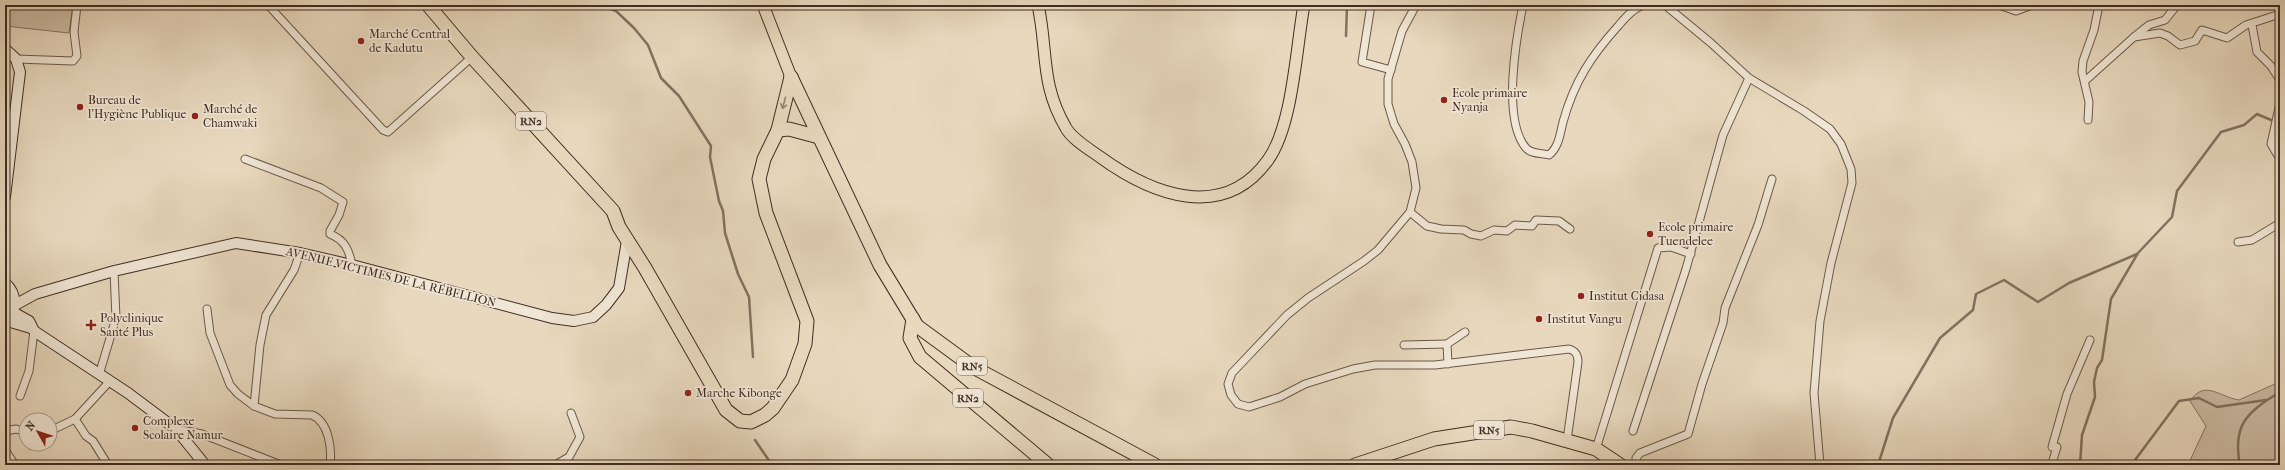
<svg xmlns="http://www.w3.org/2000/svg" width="2285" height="470" font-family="'IM FELL French Canon',serif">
	<rect width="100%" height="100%" fill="#e8d9be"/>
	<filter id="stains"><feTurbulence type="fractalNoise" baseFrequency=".005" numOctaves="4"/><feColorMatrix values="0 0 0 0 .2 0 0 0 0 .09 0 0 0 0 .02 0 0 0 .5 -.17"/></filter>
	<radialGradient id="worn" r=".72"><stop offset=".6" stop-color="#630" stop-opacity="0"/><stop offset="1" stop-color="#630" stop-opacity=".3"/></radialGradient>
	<g fill="#ccbca4" stroke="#867464">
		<path d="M5,5H73L69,33L5,26Z"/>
		<path d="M2280,378V465H2188L2206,426L2190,401C2205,379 2219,397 2239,400L2277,383Z"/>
	</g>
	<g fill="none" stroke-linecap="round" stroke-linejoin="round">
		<g stroke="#837161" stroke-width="2.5">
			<path d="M600,5L616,11L634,28L648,45L661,78L679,96L711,146L710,157L719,201L723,211L725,233L738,274L749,297L753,357"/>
			<path d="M1346,36L1347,5"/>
			<path d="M755,440L772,465"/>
			<path d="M1878,465L1893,418L1940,338L1973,310L1976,294L2004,280L2038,302L2069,283L2137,254"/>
			<path d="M2080,465L2082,435L2095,397L2094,382L2097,368L2102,360L2111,299L2138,253L2172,217L2177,191L2221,132L2244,125L2257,114L2278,123L2280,122"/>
			<path d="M2134,465L2135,460L2179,401L2199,398L2217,407L2266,400"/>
			<path d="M2240,465C2232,425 2247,412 2280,392"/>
		</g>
		<defs>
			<g id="street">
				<path d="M268,5L383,130L388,132L472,57"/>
				<path d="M1371,5L1362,62L1391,70"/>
				<path d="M1416,5L1402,31L1388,79V104L1394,124L1405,144L1412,162L1416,188L1410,212L1378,250L1364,261L1308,298L1287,315L1232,373L1228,384L1231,395L1238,404L1249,407L1280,397L1305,384L1353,369L1375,365H1435L1569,349C1576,351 1578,355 1578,362L1567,440"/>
				<path d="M1523,5C1516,39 1502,120 1526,148C1531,154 1542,153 1549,155C1559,147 1560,134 1563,122C1574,82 1591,56 1619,25C1625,18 1635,6 1645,5"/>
				<path d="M1665,5L1711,43L1749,78L1804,111L1830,129L1841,144L1851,169L1852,183L1831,263L1820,321L1814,393L1820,465"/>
				<path d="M1999,5L2016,11L2032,5"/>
				<path d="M2252,25L2257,52L2271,66L2280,80"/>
				<path d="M2134,37L2149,25L2165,20L2177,5"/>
				<path d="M16,59L73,61L77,56L74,32L77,5"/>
				<path d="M2085,81L2134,37L2160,33L2168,36L2180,45L2195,41L2202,30L2227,38L2246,25L2280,14"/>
				<path d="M2280,103L2271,144L2280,159"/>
				<path d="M2088,120L2089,102L2082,72L2083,61L2094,30L2099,5"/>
				<path d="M245,159L321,188L343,202L339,215L330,231V234C345,240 349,250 352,265"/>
				<path d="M1410,212L1427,226L1441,229L1464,230L1471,234L1481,236L1494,230L1507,231L1515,225L1532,226L1536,220L1559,221L1570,229"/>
				<path d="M2238,242L2252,240L2280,223"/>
				<path d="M207,309L210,333L230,385L238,394L254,406L275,414L312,415C329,422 332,449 330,465"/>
				<path d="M1404,345L1447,344"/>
				<path d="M1448,364L1447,344L1465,332"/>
				<path d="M99,375L116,318L114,271"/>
				<path d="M20,396L29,371L34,331"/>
				<path d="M254,406L260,345L266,315L294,270L300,253"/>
				<path d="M75,419L86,436L93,441L108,465"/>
				<path d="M176,429L202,434L281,465"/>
				<path d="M5,431L16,429L26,432"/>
				<path d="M50,431L75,419L110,381"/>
				<path d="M1633,431L1686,269L1723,135L1749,78"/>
				<path d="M1596,449L1658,248L1671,247L1691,254"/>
				<path d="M5,450L15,465"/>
				<path d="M555,465L569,457L580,437L571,413"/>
				<path d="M1638,465L1636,458L1640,453L1688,434L1702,384L1723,323L1725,308L1758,225L1772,179"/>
				<path d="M2056,465L2053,460L2057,447H2052L2067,394L2090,340"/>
			</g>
			<g id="secondary">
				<path d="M5,49L16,59L20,72L5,197"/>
				<path d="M5,283C17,293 18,312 5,322"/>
				<path d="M15,305L35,294L114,271L236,243L300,253L352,265L552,318L574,321L593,317L606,305L619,288L627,241"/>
				<path d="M13,312L29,321L34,331L128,393L176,429L205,465"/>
				<path d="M7,321L31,328"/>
			</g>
			<g id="primary">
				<path d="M763,5L791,77"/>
				<path d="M1038,5C1048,51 1040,84 1066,128C1072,139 1089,149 1100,157C1151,194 1223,223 1268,160C1293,125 1296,48 1304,5"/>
			</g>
			<g id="highway">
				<path d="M428,5L472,57L613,211L619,227L645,268L726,410L740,421L751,422L765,415L773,408L792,380L805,344L807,321L766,213L759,179L764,159L778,130L791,77"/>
				<path d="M791,77L880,265L917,326L973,367L1155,465"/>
				<path d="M778,130L789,129L819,137"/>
				<path d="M913,319L910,338L920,357L1048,465"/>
				<path d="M1355,465L1434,439L1511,427L1532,431L1596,449L1620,465"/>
			</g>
		</defs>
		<use href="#street" stroke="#6b584a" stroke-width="9"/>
		<use href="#secondary" stroke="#412d24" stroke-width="12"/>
		<use href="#primary" stroke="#412d24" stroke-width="13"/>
		<use href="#highway" stroke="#412d24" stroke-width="15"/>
		<use href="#street" stroke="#f0e6d5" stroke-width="7"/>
		<use href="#secondary" stroke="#f0e6d5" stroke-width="10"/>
		<use href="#primary" stroke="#e8d9be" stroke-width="11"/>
		<use href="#highway" stroke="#e8d9be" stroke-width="13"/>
	</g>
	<defs><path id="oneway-shaft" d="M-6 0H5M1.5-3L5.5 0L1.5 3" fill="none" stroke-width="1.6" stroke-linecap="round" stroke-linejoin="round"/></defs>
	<use stroke="#948371" href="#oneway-shaft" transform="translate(784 103) rotate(105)"/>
	<g fill="#8f2418" stroke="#f0e6d5" stroke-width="1.5">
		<circle cx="361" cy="41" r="4"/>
		<circle cx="1444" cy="100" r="4"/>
		<circle cx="80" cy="107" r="4"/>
		<circle cx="195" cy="116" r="4"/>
		<circle cx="1650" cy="234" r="4"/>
		<circle cx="1581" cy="296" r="4"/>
		<circle cx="1539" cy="319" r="4"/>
		<path d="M89 319h4v4h4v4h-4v4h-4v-4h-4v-4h4z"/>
		<circle cx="688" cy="393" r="4"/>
		<circle cx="135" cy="428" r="4"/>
	</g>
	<g text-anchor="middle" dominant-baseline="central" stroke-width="3.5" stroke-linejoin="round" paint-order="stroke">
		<g fill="#f0e6d5" stroke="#766459" stroke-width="1">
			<rect x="516" y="112" width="30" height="18" rx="3"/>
			<rect x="957" y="357" width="30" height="18" rx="3"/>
			<rect x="953" y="389" width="30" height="18" rx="3"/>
			<rect x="1474" y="421" width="30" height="18" rx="3"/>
		</g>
		<g font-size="11" font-weight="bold" fill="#412d24">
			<text x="531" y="121">RN2</text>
			<text x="972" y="366">RN5</text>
			<text x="968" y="398">RN2</text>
			<text x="1489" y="430">RN5</text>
		</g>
		<g font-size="12" fill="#412d24" stroke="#f0e6d5" text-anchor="start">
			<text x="369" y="34">Marché Central<tspan x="369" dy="14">de Kadutu</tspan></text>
			<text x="1452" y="93">Ecole primaire<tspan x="1452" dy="14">Nyanja</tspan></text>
			<text x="88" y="100">Bureau de<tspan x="88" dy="14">l'Hygiène Publique</tspan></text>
			<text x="203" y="109">Marché de<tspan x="203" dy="14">Chamwaki</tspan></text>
			<text x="1658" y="227">Ecole primaire<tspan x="1658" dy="14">Tuendelee</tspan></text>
			<text x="1589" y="296">Institut Cidasa</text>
			<text x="100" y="318">Polyclinique<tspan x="100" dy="14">Santé Plus</tspan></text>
			<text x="1547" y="319">Institut Vangu</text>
			<text x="696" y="393">Marche Kibonge</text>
			<text x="143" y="421">Complexe<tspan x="143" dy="14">Scolaire Namur</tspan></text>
		</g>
		<g font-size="12" fill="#412d24" stroke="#f0e6d5">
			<text transform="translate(391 277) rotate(14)">AVENUE VICTIMES DE LA RÉBELLION</text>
		</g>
	</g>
	<rect width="2285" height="470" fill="none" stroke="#e8d9be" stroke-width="20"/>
	<rect x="6" y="6" width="2273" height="458" fill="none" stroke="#412d24" stroke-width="2"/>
	<rect x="10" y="10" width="2265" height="450" fill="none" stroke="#412d24"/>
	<g transform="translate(38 432) rotate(309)"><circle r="19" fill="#f0e6d5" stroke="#aa9c8e"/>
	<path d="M0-3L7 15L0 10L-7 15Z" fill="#8f2418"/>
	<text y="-6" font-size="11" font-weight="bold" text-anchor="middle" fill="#412d24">N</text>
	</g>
	<rect width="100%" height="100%" filter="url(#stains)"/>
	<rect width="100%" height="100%" fill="url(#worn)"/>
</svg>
